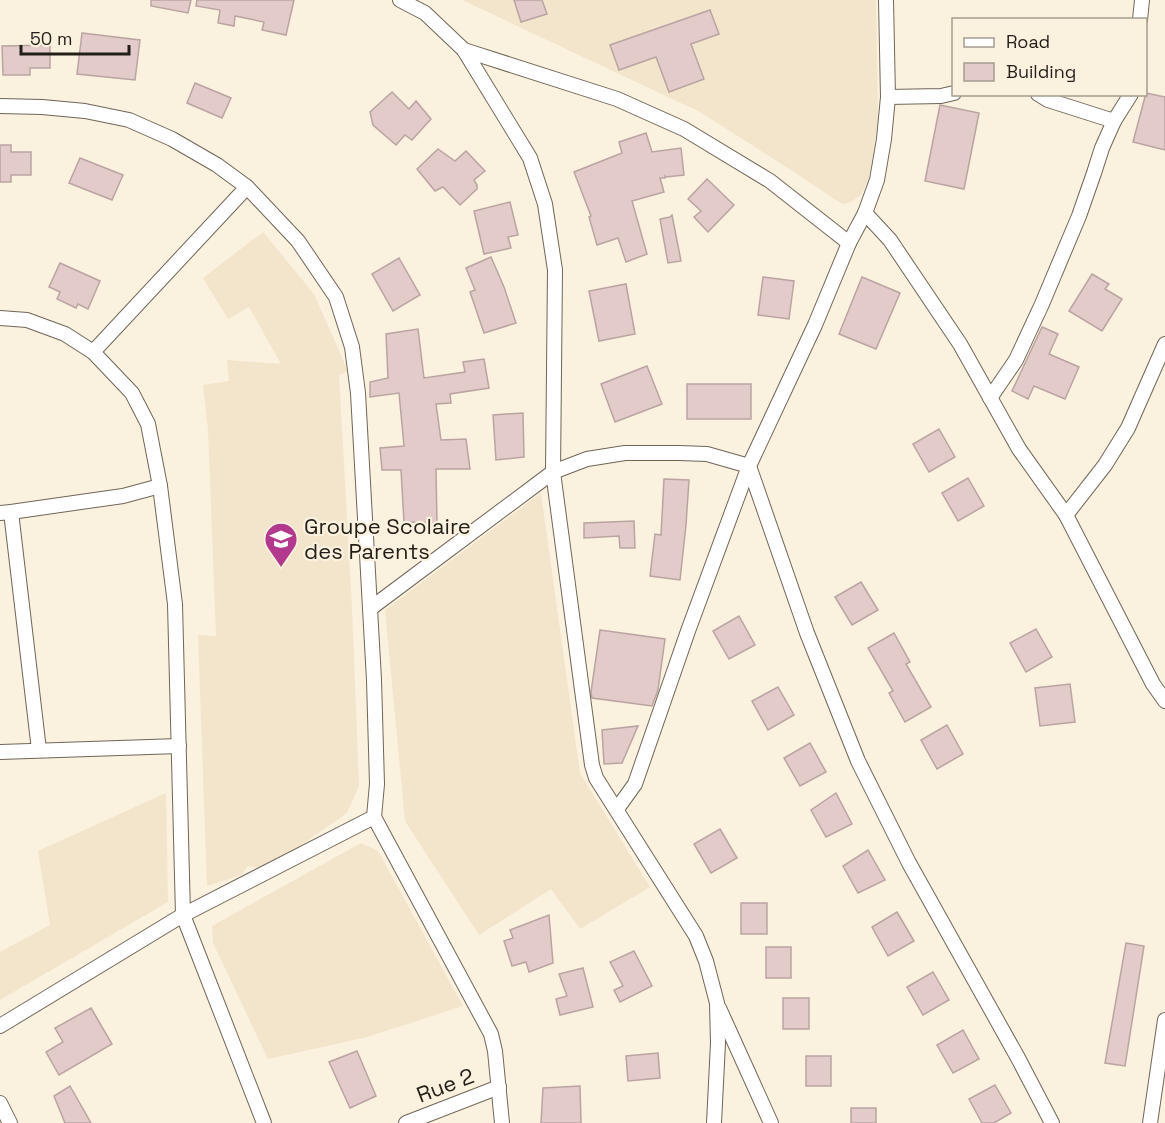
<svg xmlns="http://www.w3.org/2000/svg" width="1165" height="1123" font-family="'Space Grotesk',sans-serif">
	<rect width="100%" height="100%" fill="#fbf1df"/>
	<g fill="#f3e5cc">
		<path d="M462,0H876L878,121L869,178L861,195L851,202L844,204L837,201L794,172L700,112Z"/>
		<path d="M263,232L314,294L348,371L339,375L352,608L359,786L347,813L267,869L248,866L241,875L207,886L198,635L216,636L208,429L203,385L229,381L227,360L281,364L249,307L228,319L203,278Z"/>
		<path d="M541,493L580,773L650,887L580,929L551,889L479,935L405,821L385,610Z"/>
		<path d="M166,793L168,902L0,1000V952L50,925L38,851Z"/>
		<path d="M361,843L378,851L463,1006L367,1037L268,1059L213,943L212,926Z"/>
	</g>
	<g fill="#e2cbc9" stroke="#baa4a2" stroke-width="1.5">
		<path d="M151,0H191L188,13L151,6Z"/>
		<path d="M197,0H294L286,35L262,30L264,22L235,16L234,26L218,23L220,10L196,6Z"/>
		<path d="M514,0H542L547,14L521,22Z"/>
		<path d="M710,10L719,34L691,44L704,79L669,92L656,57L619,70L610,45Z"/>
		<path d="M82,33L140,40L135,80L77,74Z"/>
		<path d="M50,45V68H30V75H3L2,46Z"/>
		<path d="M195,83L231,98L222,118L187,103Z"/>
		<path d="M392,92L409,109L416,101L431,119L412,140L405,135L396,145L373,125L370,112Z"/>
		<path d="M1146,93L1165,97V150L1133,142Z"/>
		<path d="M940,105L979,113L964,189L925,181Z"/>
		<path d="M646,133L652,152L681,148L684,175L666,177L665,176V178H660L664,192L632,201L647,254L626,262L618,238L597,245L589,217L591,216L574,172L622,153L619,142Z"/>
		<path d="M0,145H11V152H31V175H11V182H0Z"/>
		<path d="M438,149L455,161L466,151L485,171L474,180L477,185V189L460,205L443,187L435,191L417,169Z"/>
		<path d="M80,158L123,175L112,200L69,183Z"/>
		<path d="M707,179L734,205L708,232L694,217L701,211L688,199Z"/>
		<path d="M510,202L518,235L508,237L511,248L484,254L474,211Z"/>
		<path d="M672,215L681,261L668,263L660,219L670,217Z"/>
		<path d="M491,257L504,287L516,323L484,333L470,292L475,290L466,268Z"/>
		<path d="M399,258L420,295L393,311L372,274Z"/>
		<path d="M60,263L100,281L88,309L78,304L76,308L57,299L60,292L49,287Z"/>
		<path d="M1092,274L1109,284L1105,289L1122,299L1102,331L1069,311Z"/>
		<path d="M763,277L794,281L789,319L758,315Z"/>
		<path d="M862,277L900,293L876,349L839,334Z"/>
		<path d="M626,284L635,334L599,341L589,291Z"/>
		<path d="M1042,327L1058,334L1049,354L1079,367L1065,399L1034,386L1028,399L1012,391Z"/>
		<path d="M418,329L424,378L465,372L463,362L484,359L489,388L450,394L451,403L436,404L441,440L466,439L470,469H436L437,523L404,522L401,470H382L380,448L404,446L399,393L370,397V382L388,378L386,334Z"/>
		<path d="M647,366L662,404L615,422L601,384Z"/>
		<rect x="687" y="384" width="64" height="35"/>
		<path d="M523,413L524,457L496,460L493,415Z"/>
		<path d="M939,429L955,457L929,472L913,444Z"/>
		<path d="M968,478L984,506L958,521L942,493Z"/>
		<path d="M664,479L689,480L686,525L680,580L650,576L655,534L661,535Z"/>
		<path d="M634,521L635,548H620L619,536L584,538V523Z"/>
		<path d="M861,582L878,610L852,625L835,597Z"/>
		<path d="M739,616L755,645L729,659L713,631Z"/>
		<path d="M1036,629L1052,657L1026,672L1010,643Z"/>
		<path d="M600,630L665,639L658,690L652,706L592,698L591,692Z"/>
		<path d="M894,633L910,662L906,664L931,707L905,722L889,693L893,691L868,648Z"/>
		<path d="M1070,684L1075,722L1040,726L1035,688Z"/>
		<path d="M778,687L794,715L768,730L752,701Z"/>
		<path d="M947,725L963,754L937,769L921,740Z"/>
		<path d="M638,726L622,763L604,764L602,730Z"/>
		<path d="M810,743L826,772L800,786L784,758Z"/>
		<path d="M836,793L852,824L826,837L811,810Z"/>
		<path d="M720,829L737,858L711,873L694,844Z"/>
		<path d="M868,850L885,880L858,893L843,866Z"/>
		<rect x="741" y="903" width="26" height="31"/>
		<path d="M897,912L914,941L888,956L872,927Z"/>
		<path d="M549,915L553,963L529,972L526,962L512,966L504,941L513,938L510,930Z"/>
		<path d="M1126,943L1144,946L1125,1066L1105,1063Z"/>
		<rect x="766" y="947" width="25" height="31"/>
		<path d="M634,951L652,986L620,1002L614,990L623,986L610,962Z"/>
		<path d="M583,968L593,1007L560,1015L556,999L567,996L559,974Z"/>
		<path d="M933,972L949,1000L923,1015L907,987Z"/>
		<rect x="783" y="998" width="26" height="31"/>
		<path d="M91,1008L112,1044L59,1075L46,1052L63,1042L55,1028Z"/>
		<path d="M963,1030L979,1059L953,1073L937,1045Z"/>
		<path d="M357,1051L376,1096L350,1108L329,1062Z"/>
		<path d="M658,1053L660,1078L628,1081L626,1056Z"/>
		<rect x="806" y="1056" width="25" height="30"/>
		<path d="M995,1085L1011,1113L994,1123H982L969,1099Z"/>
		<path d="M70,1086L91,1123H65L54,1096Z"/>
		<path d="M580,1086L581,1123H541L543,1088Z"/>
		<rect x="851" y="1108" width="25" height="15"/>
	</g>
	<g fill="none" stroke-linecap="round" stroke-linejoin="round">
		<defs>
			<g id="street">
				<path d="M400,0L425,13L464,50L617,99L684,129L770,181L849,243"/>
				<path d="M1140,20L1142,0"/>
				<path d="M464,50L530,158L545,204L555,270L553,472L592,765L596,778L696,936L706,961L717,1003L718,1043L714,1123"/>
				<path d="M1038,94L1048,100L1114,121L1131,94"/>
				<path d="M888,97L941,96L954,93"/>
				<path d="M0,106L42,107L85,111L129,120L172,139L217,165L247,187L298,241L336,297L352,347L358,393L374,680L377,784L374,817L183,915L0,1026"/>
				<path d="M865,213L890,240L960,344L1019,449L1066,515L1153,684L1165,701"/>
				<path d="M0,318L27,320L65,334L93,352L132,393L148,424L160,486L175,604L183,915L264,1123"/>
				<path d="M93,352L247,187"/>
				<path d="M990,398L1016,360L1042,304L1079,216L1094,173L1102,148L1114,121"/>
				<path d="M11,512L39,750"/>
				<path d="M0,513L11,512L123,496L160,486"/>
				<path d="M1066,515L1105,465L1128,428L1165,344"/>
				<path d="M371,608L553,472L587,459L625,453H679L707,454L749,466L807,633L858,761L909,863L1018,1058L1052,1123"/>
				<path d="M0,752L179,746"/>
				<path d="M617,809L635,784L688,631L749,466L815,325L849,243L865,213L877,180L884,139L888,97L886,0"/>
				<path d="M374,817L491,1034L495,1051L502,1123"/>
				<path d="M719,1008L771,1123"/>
				<path d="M0,1103L10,1123"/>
				<path d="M406,1123L499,1087"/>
				<path d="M1150,1123L1165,1020"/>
			</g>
		</defs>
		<use href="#street" stroke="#6f6657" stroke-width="16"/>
		<use href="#street" stroke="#fff" stroke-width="14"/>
	</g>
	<defs>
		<symbol id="university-pin" viewBox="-11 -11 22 30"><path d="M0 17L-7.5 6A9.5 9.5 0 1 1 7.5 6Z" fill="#b2398e" stroke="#fbf1df"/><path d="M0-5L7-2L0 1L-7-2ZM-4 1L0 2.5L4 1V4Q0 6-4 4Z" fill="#fff"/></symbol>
	</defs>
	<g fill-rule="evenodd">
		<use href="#university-pin" x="262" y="520" width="38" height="52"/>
	</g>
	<g text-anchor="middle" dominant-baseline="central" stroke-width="4.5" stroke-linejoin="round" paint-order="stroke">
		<g font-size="22" fill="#221e18" stroke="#fbf1df" text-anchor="start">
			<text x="304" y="526">Groupe Scolaire<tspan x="304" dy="25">des Parents</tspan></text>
		</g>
		<g font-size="22" fill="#221e18" stroke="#fbf1df">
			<text transform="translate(445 1085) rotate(-21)">Rue 2</text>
		</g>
	</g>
	<rect x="952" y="18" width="195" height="78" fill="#fbf1df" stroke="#a49d8f" stroke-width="1.5"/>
	<rect x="964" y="38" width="30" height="9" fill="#ffffff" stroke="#a49d8f" stroke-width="1.5"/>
	<text x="1006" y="48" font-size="18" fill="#221e18">Road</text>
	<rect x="964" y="63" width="30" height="18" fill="#e2cbc9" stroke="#a49d8f" stroke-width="1.5"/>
	<text x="1006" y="78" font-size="18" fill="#221e18">Building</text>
	<path d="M21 45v9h108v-9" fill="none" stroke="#221e18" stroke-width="3"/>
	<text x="30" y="45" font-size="18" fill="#221e18" stroke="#fbf1df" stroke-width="4.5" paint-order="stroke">50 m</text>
</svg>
